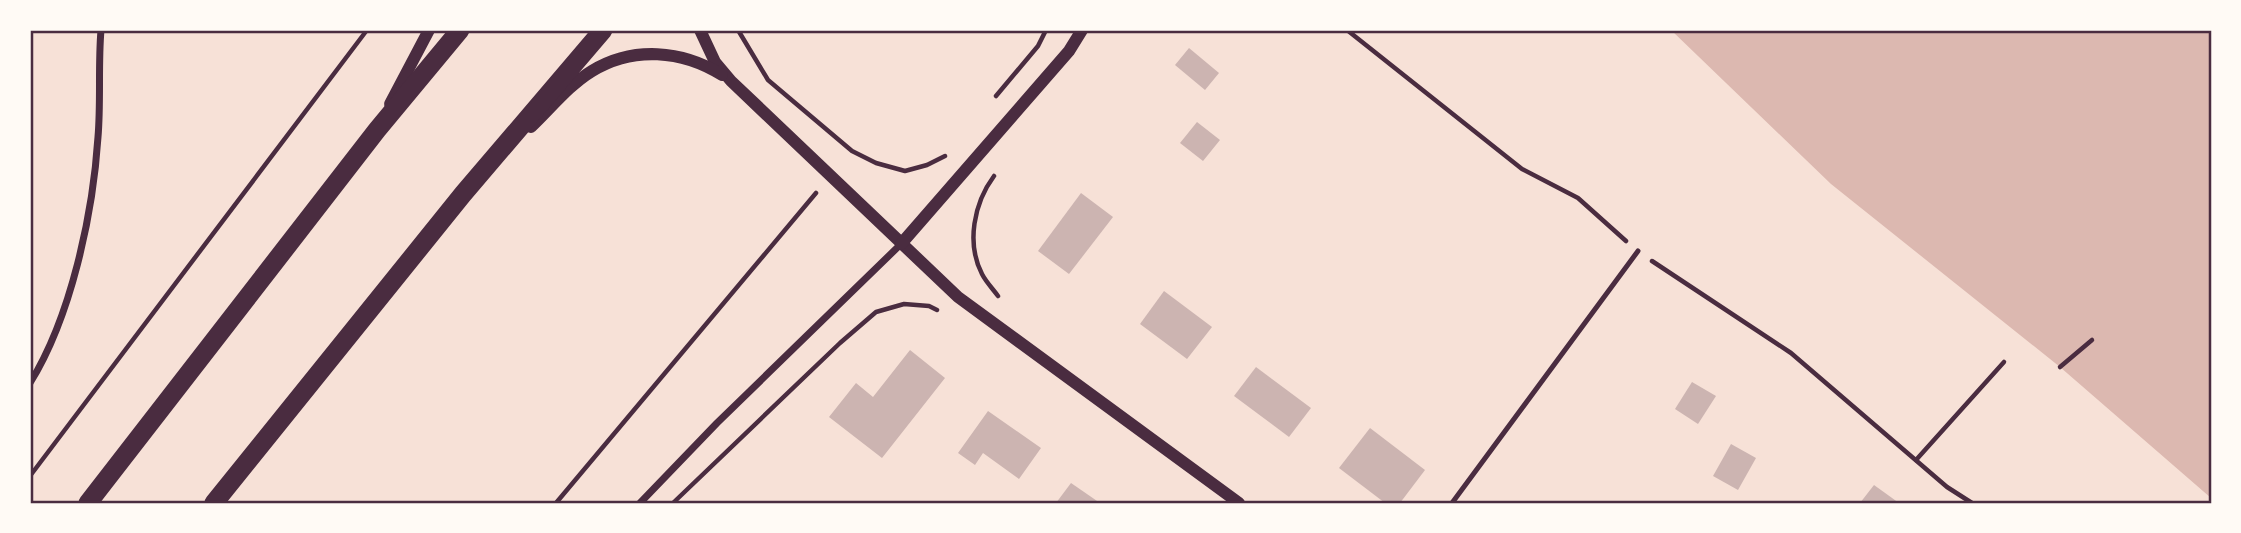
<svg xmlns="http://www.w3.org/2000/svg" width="2241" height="533" font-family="Raleway,sans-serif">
	<rect width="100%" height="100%" fill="#f7e1d7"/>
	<path fill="#dcb8b0" d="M1671,30H2211V498L2060,367L1831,184Z"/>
	<g fill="#ccb4b1">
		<path d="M1189,48L1219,73L1205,90L1175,65Z"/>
		<path d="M1197,122L1220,140L1203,161L1180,143Z"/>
		<path d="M1081,193L1113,217L1069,274L1038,251Z"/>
		<path d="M1164,291L1212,327L1187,359L1140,324Z"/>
		<path d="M910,350L945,378L882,458L829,417L856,383L873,397Z"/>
		<path d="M1256,367L1311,408L1289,437L1234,396Z"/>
		<path d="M1692,382L1716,396L1698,424L1675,409Z"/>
		<path d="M988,411L1041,448L1019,479L983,453L975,465L958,453Z"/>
		<path d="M1370,428L1425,470L1400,503H1385L1339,468Z"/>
		<path d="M1731,444L1756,458L1738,490L1713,476Z"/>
		<path d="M1071,483L1100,503H1056Z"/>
		<path d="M1874,485L1899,503H1860Z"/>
	</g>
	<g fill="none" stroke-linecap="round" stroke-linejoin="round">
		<g stroke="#4a2c40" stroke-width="4.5">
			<path d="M738,30L768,80L852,151L876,163L905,171L927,165L945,156"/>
			<path d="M1347,30L1522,169L1578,198L1626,241"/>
			<path d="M996,96L1038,46L1046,30"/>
			<path d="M994,176C974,203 966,243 982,274C986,282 993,289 998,296"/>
			<path d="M1652,261L1791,353L1947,487L1972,503"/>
			<path d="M2060,367L2092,340"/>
			<path d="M1916,460L2004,362"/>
			<path d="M30,476L367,30"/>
			<path d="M556,503L816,193"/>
			<path d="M673,503L840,343L876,312L904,304L929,306L937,310"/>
		</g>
		<path stroke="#4a2c40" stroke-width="5" d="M1452,503L1638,251"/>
		<g stroke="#4a2c40" stroke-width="7">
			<path d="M30,383C71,317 93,214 98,137C101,101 98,65 101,30"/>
			<path d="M640,503L717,423L901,244"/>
		</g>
		<g stroke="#4a2c40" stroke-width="12">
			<path d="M700,30L715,62L731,81L958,297L1239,503"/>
			<path d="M390,104L429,30"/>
			<path d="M531,127C551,108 569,85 592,71C633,46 682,50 722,75"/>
			<path d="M901,244L1069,51L1082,30"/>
		</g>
		<g stroke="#4a2c40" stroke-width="19">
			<path d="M88,503L377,130L460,30"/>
			<path d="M214,503L463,194L603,30"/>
		</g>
	</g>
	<rect width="2241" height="533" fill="none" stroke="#fffaf5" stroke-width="63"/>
	<rect x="32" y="32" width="2178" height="470" fill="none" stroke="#4a2c40" stroke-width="2.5"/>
</svg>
